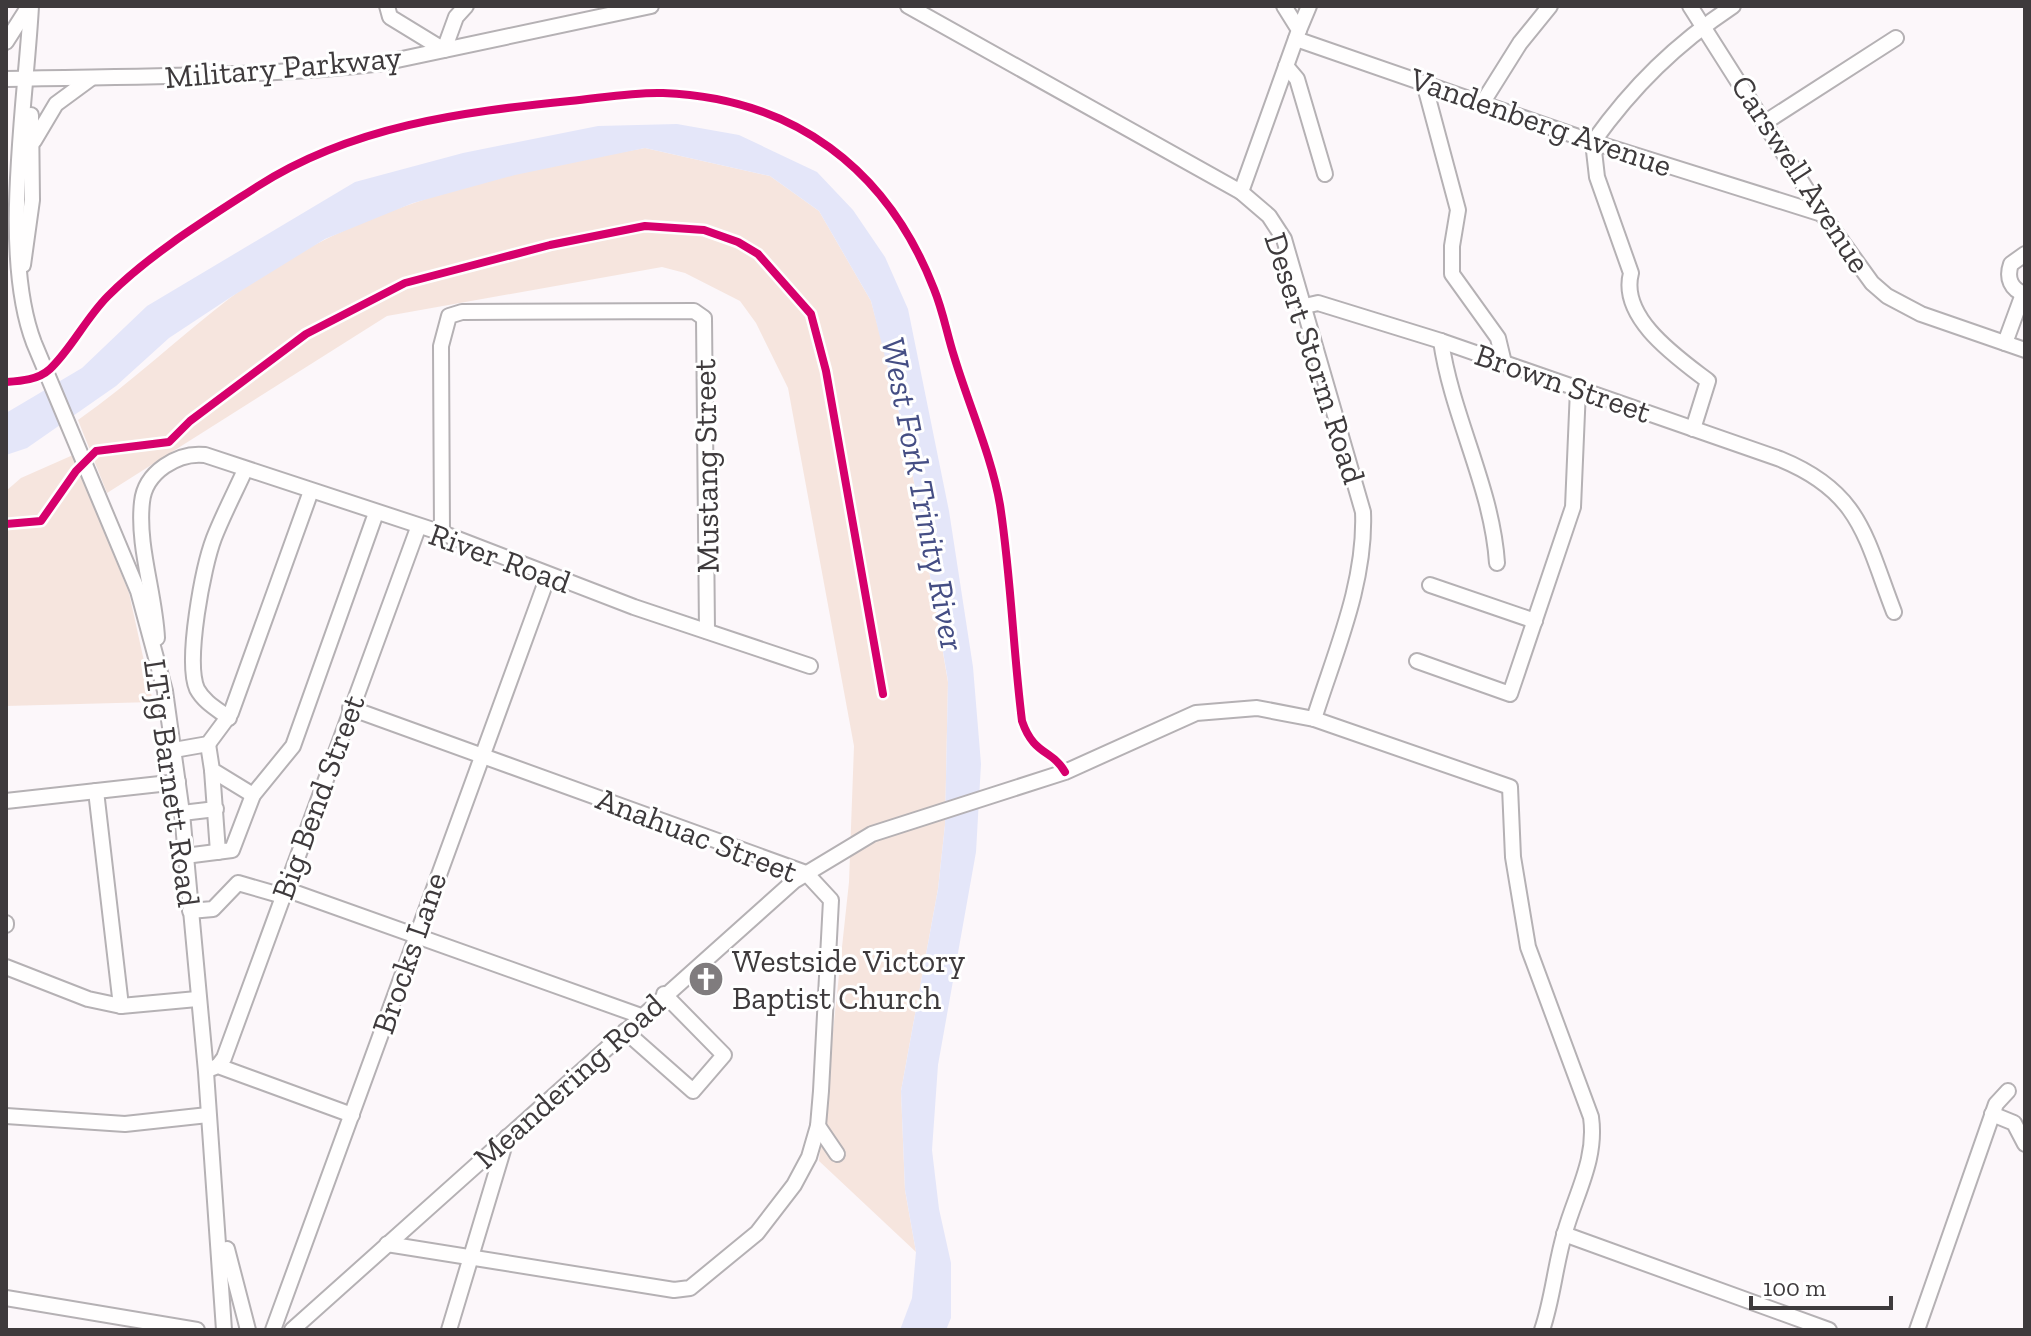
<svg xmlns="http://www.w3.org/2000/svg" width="2031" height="1336" font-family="'Zilla Slab',serif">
	<rect width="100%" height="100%" fill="#fcf7fa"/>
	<g fill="#f6e5de">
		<path d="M645,148L770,176L819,211L871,301L885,353L909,453L948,682L945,825L938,889L901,1091L905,1190L916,1252L819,1161L849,882L854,746L788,388L756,323L740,301L685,273L662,267L387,316L107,493L78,420C132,382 179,337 230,298C348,208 502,172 645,148Z"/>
		<path d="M73,455L129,593L153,702L6,706V491L21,478Z"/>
	</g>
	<path fill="#e4e6f9" d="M677,124L739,135L817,172L853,210L885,257L908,309L949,511L973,667L981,764L976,852L938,1065L932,1150L939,1209L951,1263V1318L946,1330H900L912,1298L916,1252L905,1190L901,1091L938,889L945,825L948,681L909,453L871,301L819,211L770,176L645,148L515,175L413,203L325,239L231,297L169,338L116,386L27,448L6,455V413L82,368L147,306L355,182L463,153L598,126Z"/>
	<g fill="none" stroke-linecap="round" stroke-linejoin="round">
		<defs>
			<g id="minor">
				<path d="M31,6C26,103 0,254 34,343L138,591L165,691L182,813L206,1072L224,1330"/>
				<path d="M387,6L390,17L444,50L456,17L466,6"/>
				<path d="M908,6L1241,192L1269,216L1284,239L1363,512C1366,583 1335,652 1314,719"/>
				<path d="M1690,6L1822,214L1872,283L1887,296L1921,314L2025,350"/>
				<path d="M1299,30L1309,6"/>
				<path d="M1296,39L1593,142L1822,214"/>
				<path d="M6,42L29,6"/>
				<path d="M1286,66L1297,79L1325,174"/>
				<path d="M6,79C132,76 257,78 383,63L651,6"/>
				<path d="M1424,83L1458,210L1452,246V274L1498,338L1504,363"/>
				<path d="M1483,102L1520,43L1550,6"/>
				<path d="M1764,123L1896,38"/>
				<path d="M34,141L56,104L90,79"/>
				<path d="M1241,192L1299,30L1284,6"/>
				<path d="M2025,254L2011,264C2006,278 2011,290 2025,294"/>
				<path d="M23,265L32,200L31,115"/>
				<path d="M1305,306L1318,303L1441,341L1780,459C1861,492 1865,537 1894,612"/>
				<path d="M1441,341C1452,417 1492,487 1497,563"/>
				<path d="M2005,343L2023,294"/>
				<path d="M1693,429L1708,381C1678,358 1619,318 1631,273L1597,177L1593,142C1633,86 1676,44 1733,6"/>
				<path d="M442,533L441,346L449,316L462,312L694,311L704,318L707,631"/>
				<path d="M1430,585L1535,621"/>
				<path d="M157,638C155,594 137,546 142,502C145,472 178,452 205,455L442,533L634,607L810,666"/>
				<path d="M1417,661L1510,694L1573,507L1578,389"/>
				<path d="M350,708L806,873L831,900L821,1091L818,1126L809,1157L794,1185L757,1233L690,1288L674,1290L387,1244"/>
				<path d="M229,718C217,709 204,702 197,689C185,661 203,567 214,538C223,515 235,492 245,470"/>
				<path d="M208,744L212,770L253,795"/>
				<path d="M174,750L208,744L231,713L311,491"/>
				<path d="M212,770L218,852"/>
				<path d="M96,791L121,1006"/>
				<path d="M6,801L178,782"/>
				<path d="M182,813L216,809"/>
				<path d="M185,856L232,850L253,795L293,746L376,513"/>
				<path d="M285,889L641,1016"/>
				<path d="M190,911L213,909L238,883L283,896"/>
				<path d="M6,923V925"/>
				<path d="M6,967L88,999L121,1006L197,999"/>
				<path d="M625,1031L693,1091L724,1055L664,994"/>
				<path d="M218,1066L224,1058L418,528"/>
				<path d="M210,1069L218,1066L352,1115"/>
				<path d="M1992,1114L2014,1123L2025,1144"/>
				<path d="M6,1116L125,1124L208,1115"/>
				<path d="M818,1126L837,1154"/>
				<path d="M1564,1234L1829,1330"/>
				<path d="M227,1249L248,1330"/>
				<path d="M6,1298L197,1330"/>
				<path d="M273,1330L548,576"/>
				<path d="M292,1330L794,881L872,834L1065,772L1196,713L1257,708L1314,719L1510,787L1513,857L1528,947L1591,1117C1597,1159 1576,1193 1565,1232C1555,1265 1553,1298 1542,1330"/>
				<path d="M449,1330L507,1137"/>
				<path d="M1917,1330L1996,1104L2008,1091"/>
			</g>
		</defs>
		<use href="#minor" stroke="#b5b1b4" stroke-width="18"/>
		<use href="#minor" stroke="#fffefe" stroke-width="14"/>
		<defs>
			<g id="cycleway">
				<path d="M6,382C21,381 38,380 50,369C72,348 86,318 108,296C151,253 207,219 258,186C352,126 461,112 570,101C601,98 632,92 663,93C793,98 887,168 934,289C943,311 947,334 954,356C968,403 992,457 1000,505C1011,576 1013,649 1022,721C1034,756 1052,749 1065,772"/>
				<path d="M6,524L41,521L76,471L96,451L169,442L190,421L306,334L405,283L550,245L645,226L704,230L738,242L758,254L811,314L826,371L883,694"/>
			</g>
		</defs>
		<use href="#cycleway" stroke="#fff" stroke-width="13"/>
		<use href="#cycleway" stroke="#d6006c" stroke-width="8"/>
	</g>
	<defs>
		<symbol id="church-disc" viewBox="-11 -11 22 22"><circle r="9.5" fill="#807c7e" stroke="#fff"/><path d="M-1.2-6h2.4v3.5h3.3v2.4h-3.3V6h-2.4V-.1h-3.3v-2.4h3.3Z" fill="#fff"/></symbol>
	</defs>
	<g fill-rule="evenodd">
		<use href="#church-disc" x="686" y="959" width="40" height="40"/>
	</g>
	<g text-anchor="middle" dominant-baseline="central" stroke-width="6" stroke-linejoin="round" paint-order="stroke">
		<g font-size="32" fill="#3e3a3c" stroke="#fff">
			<text transform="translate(283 67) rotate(-5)">Military Parkway</text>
			<text transform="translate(1541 122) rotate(19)">Vandenberg Avenue</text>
			<text transform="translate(1801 174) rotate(57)">Carswell Avenue</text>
			<text transform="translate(1315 358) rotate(72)">Desert Storm Road</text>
			<text transform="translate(1563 383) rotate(19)">Brown Street</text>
			<text transform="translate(706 466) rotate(-91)">Mustang Street</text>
			<text transform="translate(500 558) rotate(20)">River Road</text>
			<text transform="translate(172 783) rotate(82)">LTjg Barnett Road</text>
			<text transform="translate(318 797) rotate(-70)">Big Bend Street</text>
			<text transform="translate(697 835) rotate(21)">Anahuac Street</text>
			<text transform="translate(409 953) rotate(-71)">Brocks Lane</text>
			<text transform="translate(569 1081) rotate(-42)">Meandering Road</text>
		</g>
		<g font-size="32" fill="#3e3a3c" stroke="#fff" text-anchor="start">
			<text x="732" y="961">Westside Victory<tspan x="732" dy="37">Baptist Church</tspan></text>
		</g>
		<g font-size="34" font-style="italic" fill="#454e84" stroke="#fff">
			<text transform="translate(923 494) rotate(79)">West Fork Trinity River</text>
		</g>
	</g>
	<rect width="2031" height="1336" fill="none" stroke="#3e3a3c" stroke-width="16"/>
	<path d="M1751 1296v12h140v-12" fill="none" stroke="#3e3a3c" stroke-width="4"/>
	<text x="1763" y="1296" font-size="24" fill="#3e3a3c" stroke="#ffffff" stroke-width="6" paint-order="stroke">100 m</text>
</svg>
